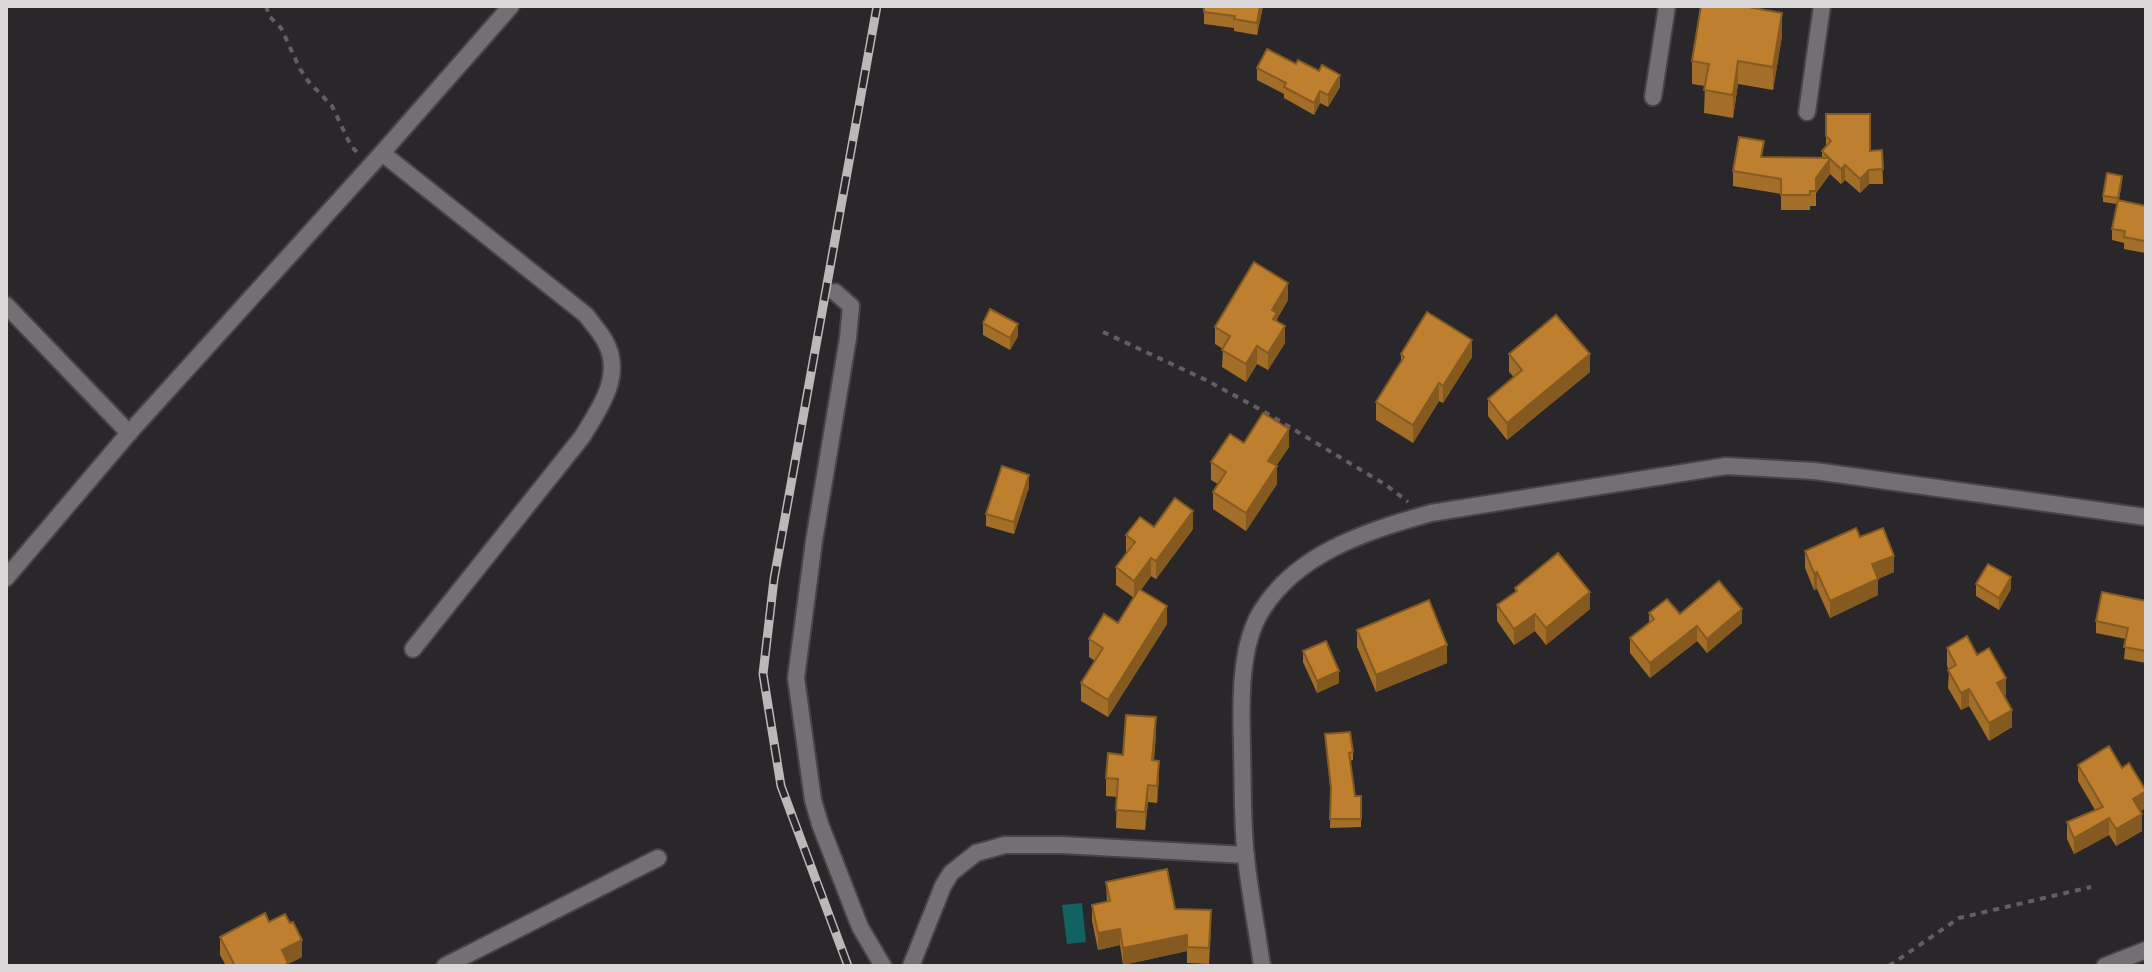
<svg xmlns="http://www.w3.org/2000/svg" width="2152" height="972" font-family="Inter,sans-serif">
	<rect width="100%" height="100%" fill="#2a272a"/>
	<path fill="#106263" d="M1082,903L1086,942L1067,944L1062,905Z"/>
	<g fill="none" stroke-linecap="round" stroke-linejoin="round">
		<defs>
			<g id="street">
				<path d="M1653,97L1667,6"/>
				<path d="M1807,112L1822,6"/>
				<path d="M382,153L586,315C592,323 600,332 605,341C624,375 600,408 582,437L413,649"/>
				<path d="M835,292L851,306L848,338L814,541L796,678L813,800L820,824L860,927L883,966"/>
				<path d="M6,305L129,433"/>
				<path d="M6,578L129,433L382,153L511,6"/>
				<path d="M445,966L658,858"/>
				<path d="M911,966L943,886L951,873L976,853L1005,845H1061L1246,855"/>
				<path d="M1262,966C1257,930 1250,894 1246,858C1242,822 1243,784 1242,748C1241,708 1239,653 1258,617C1292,554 1367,531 1431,513L1726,466L1815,471L2146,517"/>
				<path d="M2105,966L2146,950"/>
			</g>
		</defs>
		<use href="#street" stroke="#474446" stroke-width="20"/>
		<g stroke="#625f62" stroke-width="4" stroke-dasharray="6 6" stroke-linecap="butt">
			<path d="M266,6L270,17L281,28L300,69L308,81L332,106L351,146L359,154"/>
			<path d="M1103,332L1206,380L1263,411L1386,485L1408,502"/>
			<path d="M1889,966L1959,918L2091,887"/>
		</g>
		<use href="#street" stroke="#736f72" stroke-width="16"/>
		<defs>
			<path id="rail" d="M848,966L781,786L763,674L774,579L877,6"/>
		</defs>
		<use href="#rail" stroke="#bbb8ba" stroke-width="9"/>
		<use href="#rail" stroke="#2a272a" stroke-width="6" stroke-dasharray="18" stroke-linecap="butt"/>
	</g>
	<g fill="#a36e28">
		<path d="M1263,6L1257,35L1234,31V28L1204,24V12Z"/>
		<path d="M1744,6L1782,36L1773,90L1738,84L1733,118L1704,113L1705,86L1692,84V61Z"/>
		<path d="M1257,68L1340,87L1328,107L1320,103L1314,115L1284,98V94L1257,80Z"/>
		<path d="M1826,114L1870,151L1882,150L1883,184H1869L1860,193L1845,180L1841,184L1830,174L1816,193V206H1810V210H1781V194L1733,186V171L1822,158V151L1826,147Z"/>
		<path d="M2122,182L2119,200L2146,206L2145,253L2124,249V243L2112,240V229L2117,204L2103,202V196Z"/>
		<path d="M1288,300L1277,319L1285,343L1268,370L1257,364L1246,382L1222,367L1223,349L1215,344V327Z"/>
		<path d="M983,323L1018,336L1010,350L983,335Z"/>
		<path d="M1401,354L1472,357L1443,403L1439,401L1413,443L1376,420V402L1401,363Z"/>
		<path d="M1509,354L1590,372L1507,440L1488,416V399L1514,377L1509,372Z"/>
		<path d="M1244,443L1289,447L1276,466L1277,484L1246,531L1213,509V492L1218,484L1211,480V462Z"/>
		<path d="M1029,487L1014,534L986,526V514Z"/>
		<path d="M1154,527L1193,529L1156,579L1151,576L1141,590L1167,624L1108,717L1081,701V683L1095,661L1089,657V639L1118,623L1134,598L1116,585V567L1126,553V535Z"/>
		<path d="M1860,537L1894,572L1878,579V595L1830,618L1817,589L1814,590L1805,568V551Z"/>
		<path d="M1976,584L2011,589L1999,610L1976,596Z"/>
		<path d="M1515,588L1590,609L1546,645L1535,631L1514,645L1497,621V605L1515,592Z"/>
		<path d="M2146,601V663L2124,659L2126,639L2096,633V621Z"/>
		<path d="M1649,613L1680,614L1742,623L1707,653L1697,641L1650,678L1630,653V638L1649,623Z"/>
		<path d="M1357,630L1447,663L1376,692L1357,647Z"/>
		<path d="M1947,648L1977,655L2006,695L2004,696L2012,727L1989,741L1969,706L1961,710L1948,688L1949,670L1947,666Z"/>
		<path d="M1303,651L1339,683L1317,693L1303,662Z"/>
		<path d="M1325,734L1353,752V760L1350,761L1355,796H1361V827L1330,828L1331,795Z"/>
		<path d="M1156,735L1154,760L1159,778L1157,803L1148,802L1145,830L1116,828L1117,797L1106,796V778L1123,755Z"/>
		<path d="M2078,765L2146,808L2140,811L2142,831L2116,846L2109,835L2074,854L2067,839V822L2095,810L2078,781Z"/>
		<path d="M1106,882L1175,909L1211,927L1209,964L1187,963V951L1123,965L1120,945L1098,950L1092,921V905L1107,902Z"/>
		<path d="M269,922L302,957L288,964V966H226L220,955V937Z"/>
	</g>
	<g fill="#855a21">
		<path d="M1260,6H1263L1257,35V23Z"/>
		<path d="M1782,13V36L1773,90V67Z"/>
		<path d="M1738,61V84L1733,118V95Z"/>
		<path d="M1340,75V87L1328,107V95Z"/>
		<path d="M1320,91V103L1314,115V103Z"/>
		<path d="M1830,159V174L1816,193V206V178Z"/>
		<path d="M1845,165V180L1841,184V169Z"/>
		<path d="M1869,170V184L1860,193V179Z"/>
		<path d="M1288,283V300L1277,319V330L1273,336L1272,310Z"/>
		<path d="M1018,324V336L1010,350V338Z"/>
		<path d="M1285,326V343L1268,370V353Z"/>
		<path d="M1472,340V357L1443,403V386Z"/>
		<path d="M1257,346V364L1246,382V364Z"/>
		<path d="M1590,354V372L1507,440V423Z"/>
		<path d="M1439,383V401L1413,443V425Z"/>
		<path d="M1289,429V447L1268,478V461Z"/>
		<path d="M1277,466V484L1246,531V513Z"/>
		<path d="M1029,475V487L1014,534V522Z"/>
		<path d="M1193,511V529L1156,579V561Z"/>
		<path d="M1894,556V572L1872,581V564Z"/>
		<path d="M1151,558V576L1134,599V581Z"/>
		<path d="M1817,572V589L1814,590V573Z"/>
		<path d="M2011,577V589L1999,610V598Z"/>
		<path d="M1878,579V595L1830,618V601Z"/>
		<path d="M1590,592V609L1546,645V628Z"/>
		<path d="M1167,606V624L1108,717V700Z"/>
		<path d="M1742,609V623L1707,653V639Z"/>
		<path d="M1535,614V631L1514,645V629Z"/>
		<path d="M1697,626V641L1650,678V663Z"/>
		<path d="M1447,645V663L1376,692V675Z"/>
		<path d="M1339,671V683L1317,693V681Z"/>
		<path d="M2006,678V695L1997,701V683Z"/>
		<path d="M1969,689V706L1961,710V693Z"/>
		<path d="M2012,710V727L1989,741V723Z"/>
		<path d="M1156,717V735L1152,778V760Z"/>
		<path d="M1159,761V778L1157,803V786Z"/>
		<path d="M1148,785V802L1145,830V812Z"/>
		<path d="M2146,791V808L2133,816V799Z"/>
		<path d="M2142,814V831L2116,846V829Z"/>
		<path d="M2109,818V835L2074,854V838Z"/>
		<path d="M1120,929V945L1098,950V933Z"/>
		<path d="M1187,935V951L1123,965V948Z"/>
		<path d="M302,940V957L288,964V966H282V950Z"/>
	</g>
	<g fill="#be802f" stroke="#855a21" stroke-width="2">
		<path d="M1204,6H1260L1257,23L1234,19L1235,16L1204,12Z"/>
		<path d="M1701,6H1743L1782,13L1773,67L1738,61L1733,95L1704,90L1709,64L1692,61Z"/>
		<path d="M1267,49L1296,64L1298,60L1319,71L1322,65L1340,75L1328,95L1320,91L1314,103L1284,87L1286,83L1257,68Z"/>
		<path d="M1826,114H1870V151L1882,150L1883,169L1869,170L1860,179L1845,165L1841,169L1830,159L1816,178V191H1810V195H1781V179L1733,171L1739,137L1764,141L1761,157L1829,158L1822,151L1831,141L1826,136Z"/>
		<path d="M2107,173L2122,176L2118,198L2103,196Z"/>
		<path d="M2118,200L2146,206V235L2145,241L2124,237L2125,231L2112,229Z"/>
		<path d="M1254,262L1288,283L1272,310L1277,313L1273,319L1285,326L1268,353L1257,346L1246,364L1222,350L1230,336L1215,327Z"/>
		<path d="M990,309L1018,324L1010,338L983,323Z"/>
		<path d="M1427,312L1472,340L1443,386L1439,383L1413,425L1376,402L1404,357L1401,354Z"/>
		<path d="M1556,315L1590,354L1507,423L1488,399L1522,370L1509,354Z"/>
		<path d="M1263,413L1289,429L1268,461L1277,466L1246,513L1213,492L1226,472L1211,462L1230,434L1244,443Z"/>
		<path d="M1002,466L1029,475L1014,522L986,514Z"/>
		<path d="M1175,498L1193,511L1156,561L1151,558L1134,581L1116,567L1135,542L1126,535L1140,517L1154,527Z"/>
		<path d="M1856,528L1860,537L1883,528L1894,556L1872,564L1878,579L1830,601L1817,572L1814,573L1805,551Z"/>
		<path d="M1558,553L1590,592L1546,628L1535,614L1514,629L1497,605L1517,591L1515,588Z"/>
		<path d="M1988,564L2011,577L1999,598L1976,584Z"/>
		<path d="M1719,581L1742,609L1707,639L1697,626L1650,663L1630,638L1654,619L1649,613L1667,599L1680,614Z"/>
		<path d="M1139,589L1167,606L1108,700L1081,683L1103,648L1089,639L1104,614L1118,623Z"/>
		<path d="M2102,592L2146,601V651L2124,647L2128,628L2096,621Z"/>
		<path d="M1429,600L1447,645L1376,675L1357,630Z"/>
		<path d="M1967,636L1977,655L1989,648L2006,678L1997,683L2012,710L1989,723L1969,689L1961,693L1948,670L1956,665L1947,648Z"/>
		<path d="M1326,641L1339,671L1317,681L1303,651Z"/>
		<path d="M1126,715L1156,717L1152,760L1159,761L1157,786L1148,785L1145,812L1116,810L1118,779L1106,778L1108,753L1123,755Z"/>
		<path d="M1350,732L1353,752L1349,753L1355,796H1361V819H1330L1331,788L1325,734Z"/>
		<path d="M2109,746L2122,768L2129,763L2146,791L2133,799L2142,814L2116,829L2109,818L2074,838L2067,822L2103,807L2078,765Z"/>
		<path d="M1167,869L1175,909L1211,910L1209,948L1187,947V935L1123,948L1120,929L1098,933L1092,905L1110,901L1106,882Z"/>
		<path d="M265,913L269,922L285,914L290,923L293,922L302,940L282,950L288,963L283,966H235L220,937Z"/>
	</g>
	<rect width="2152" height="972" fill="none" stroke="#dad7d9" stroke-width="16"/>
</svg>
